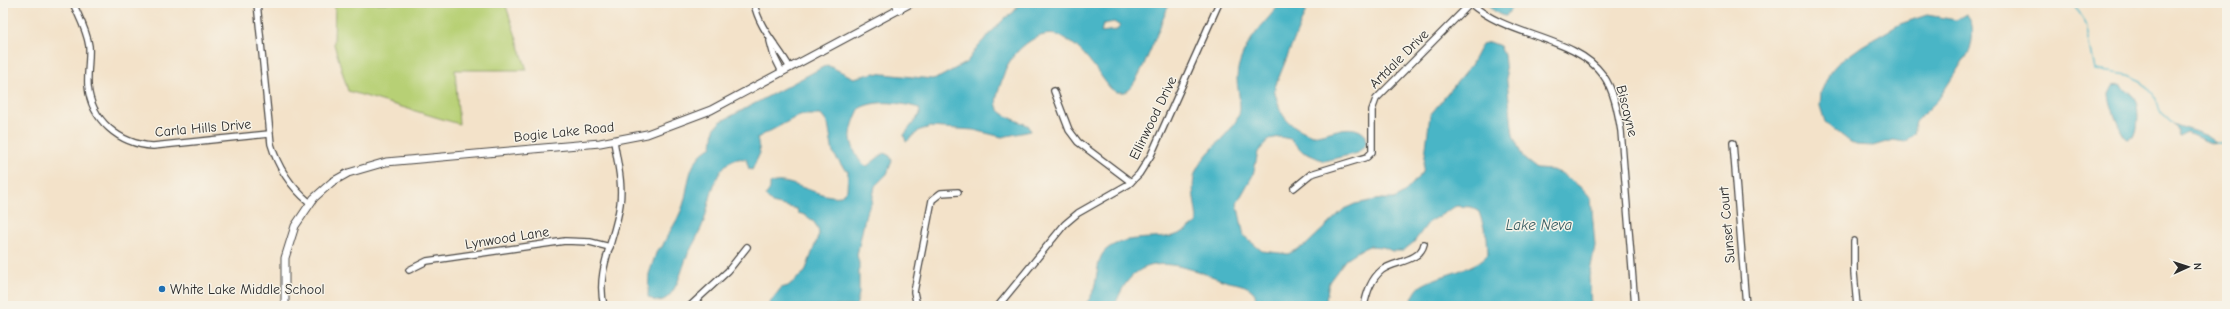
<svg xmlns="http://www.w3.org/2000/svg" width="2230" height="309" font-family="'Comic Neue',sans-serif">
	<rect width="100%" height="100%" fill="#f7f3e8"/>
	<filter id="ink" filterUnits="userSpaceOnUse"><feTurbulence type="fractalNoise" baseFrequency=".025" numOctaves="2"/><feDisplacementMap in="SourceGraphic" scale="8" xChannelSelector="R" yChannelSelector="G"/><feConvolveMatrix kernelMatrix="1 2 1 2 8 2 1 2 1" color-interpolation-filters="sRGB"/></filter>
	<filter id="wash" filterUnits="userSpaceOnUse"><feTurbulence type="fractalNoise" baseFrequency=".012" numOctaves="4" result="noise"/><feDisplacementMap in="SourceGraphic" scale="16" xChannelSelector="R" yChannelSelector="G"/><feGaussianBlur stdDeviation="0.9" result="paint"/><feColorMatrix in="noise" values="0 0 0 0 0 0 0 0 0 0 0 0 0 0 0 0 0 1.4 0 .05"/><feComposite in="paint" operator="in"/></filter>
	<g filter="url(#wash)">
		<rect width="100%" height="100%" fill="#f3e2c9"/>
		<path fill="#b7d075" stroke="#717e50" d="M335,3H505L527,70H455L459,124L348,91L334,44Z"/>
		<g fill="#49b5c6" stroke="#3a7078" fill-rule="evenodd">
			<path d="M1019,3H1170C1161,20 1140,86 1125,92H1116L1110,88C1096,70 1083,47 1062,37C1040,27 1017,48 1007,66C1004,71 1003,78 1001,83C999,90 993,103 999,110C1006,118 1020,121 1029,126L1031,131L1002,137L974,130L930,127L920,130L906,142L904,135L920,114L919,108C902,103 877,99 860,108C856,115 852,125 851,134C850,143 858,164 867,166L884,153L890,156L892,161L887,174L875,186L872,202L866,213L857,255L859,263V294L856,306H767L781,288L788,286L805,272L819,234C818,223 808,215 798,213L797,209L772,203L765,196L770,189V184C785,174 820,200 841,196L847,190L848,171L842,166L833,153L828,124L821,115H800L757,138L760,153L752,170L749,169L746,159C715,154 711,200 704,221C700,232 694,243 688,254C682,266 676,303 656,301C652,300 651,298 648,297L649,274L657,250L662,247C667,234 676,224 681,211C691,187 684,162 712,146L714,129L720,122L827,65L854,78L874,73L932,79L940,77L967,62L978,46L1005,18L1014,12ZM1114,22L1120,26L1117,30L1101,32L1103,24Z"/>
			<path d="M1281,3H1309L1275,87C1274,92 1275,94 1277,99C1282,121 1292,126 1312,135C1328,136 1352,119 1366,136V144L1358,153L1324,161L1303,152L1290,139L1280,137L1269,139L1258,152L1253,175L1237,203L1244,236L1262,251L1288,254L1306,245L1344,209L1355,204L1381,199H1394L1404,193L1423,172L1430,115L1471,65L1482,44L1490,42L1500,46L1504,55L1513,135L1523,158L1537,169L1552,170L1561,173L1583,189L1591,198L1595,246L1589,277L1591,306H1408C1413,299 1415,288 1424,284C1442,274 1475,270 1488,254L1487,237L1479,212L1471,207L1456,206L1428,223L1414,242L1403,251H1392L1383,247L1369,246L1360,250L1346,259L1329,282L1325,306H1257L1255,294C1248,283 1233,284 1222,280C1178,264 1135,246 1115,306H1083C1102,291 1092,260 1107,249C1126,235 1151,240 1173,236C1181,234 1190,228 1197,223C1197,209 1191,193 1194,178C1197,157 1229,137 1238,117C1243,107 1237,90 1237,78C1238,48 1263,25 1281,3Z"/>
			<path d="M1487,3H1515L1506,16C1498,16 1492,9 1487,3Z"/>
			<path d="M1966,14C1975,21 1973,39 1970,50L1938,100L1916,122L1913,134L1905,142L1893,140L1873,146L1856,145L1849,141L1825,122L1820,106L1821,92L1830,72L1837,64L1862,46L1900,24L1927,15L1956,20Z"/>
			<path d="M2121,85C2124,89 2129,92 2133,96C2140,105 2139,128 2134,137L2128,139C2121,138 2109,101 2109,94C2110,91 2112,89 2113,86Z"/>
			<path d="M2173,124L2205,135L2216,143L2213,144L2187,133L2179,137L2177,129Z"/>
		</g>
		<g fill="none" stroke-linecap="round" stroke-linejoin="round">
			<g stroke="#49b5c6" stroke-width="1.5">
				<path d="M2073,3L2086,23L2095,70L2127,75L2141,81L2156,99L2160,112L2173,124"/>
				<path d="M2216,143H2227"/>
			</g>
		</g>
	</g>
	<g filter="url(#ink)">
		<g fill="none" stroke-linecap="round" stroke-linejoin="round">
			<defs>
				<g id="minor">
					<path d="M73,3C79,17 87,31 89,46C90,59 87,72 88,86C91,120 119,144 153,146L269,134"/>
					<path d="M257,3L271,144C278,168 290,186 309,202"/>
					<path d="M754,3C759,29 778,46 790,68"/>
					<path d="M895,3L898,10"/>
					<path d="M1470,3C1509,38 1575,36 1603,75C1614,90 1618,113 1621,131L1635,306"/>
					<path d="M770,41L774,56L782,72"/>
					<path d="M1054,91L1069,130L1078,142L1131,182"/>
					<path d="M1733,143L1746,306"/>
					<path d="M1294,188L1311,174L1367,157L1372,152V110L1376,99L1471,3"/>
					<path d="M1854,241V273L1857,306"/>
					<path d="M409,270L427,261L565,241L590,242L610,247"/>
					<path d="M604,306C595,271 616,238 620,204C623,183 617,161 614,141"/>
					<path d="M690,306L728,271L747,247"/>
					<path d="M917,306L914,292L932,200L941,193L958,192"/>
					<path d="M998,306L1065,224L1078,213L1129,184L1139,174L1151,155L1219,3"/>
					<path d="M1364,306C1367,292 1371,279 1382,270C1394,261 1420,262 1424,244"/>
				</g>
				<path id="major" d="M285,306V258L295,226L314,198L332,182L348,173L386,162L600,143L647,134L711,110L911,3"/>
			</defs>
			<use href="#minor" stroke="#494643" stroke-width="8"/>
			<use href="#major" stroke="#494643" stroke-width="9"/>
			<use href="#minor" stroke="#fff" stroke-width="5.5"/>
			<use href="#major" stroke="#fff" stroke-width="7"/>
		</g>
	</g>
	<circle fill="#1f6fb2" stroke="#f7f3e8" stroke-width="1.5" cx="162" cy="289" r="4"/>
	<g text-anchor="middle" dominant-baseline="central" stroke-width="3" stroke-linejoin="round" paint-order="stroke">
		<g font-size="14" fill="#2b2b2b" stroke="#f7f3e8">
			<text transform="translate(1399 59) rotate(-45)">Artdale Drive</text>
			<text transform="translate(1627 111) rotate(76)">Biscayne</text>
			<text transform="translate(1153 118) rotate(-64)">Ellinwood Drive</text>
			<text transform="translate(203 128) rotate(-5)">Carla Hills Drive</text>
			<text transform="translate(564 132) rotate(-6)">Bogie Lake Road</text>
			<text transform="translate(1727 225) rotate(-95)">Sunset Court</text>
			<text transform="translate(507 238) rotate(-9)">Lynwood Lane</text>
		</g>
		<g font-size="14" fill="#2b2b2b" stroke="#f7f3e8" text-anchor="start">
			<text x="170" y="289">White Lake Middle School</text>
		</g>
		<g font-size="15" font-style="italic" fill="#365b61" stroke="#f7f3e8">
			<text x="1539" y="225">Lake Neva</text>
		</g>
	</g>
	<rect width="2230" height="309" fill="none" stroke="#f7f3e8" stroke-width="16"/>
	<g transform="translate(2188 267) rotate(87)" stroke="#f7f3e8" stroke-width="3" paint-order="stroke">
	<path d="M0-3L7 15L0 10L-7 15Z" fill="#2b2b2b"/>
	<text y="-6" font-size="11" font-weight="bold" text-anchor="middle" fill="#2b2b2b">N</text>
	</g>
</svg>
